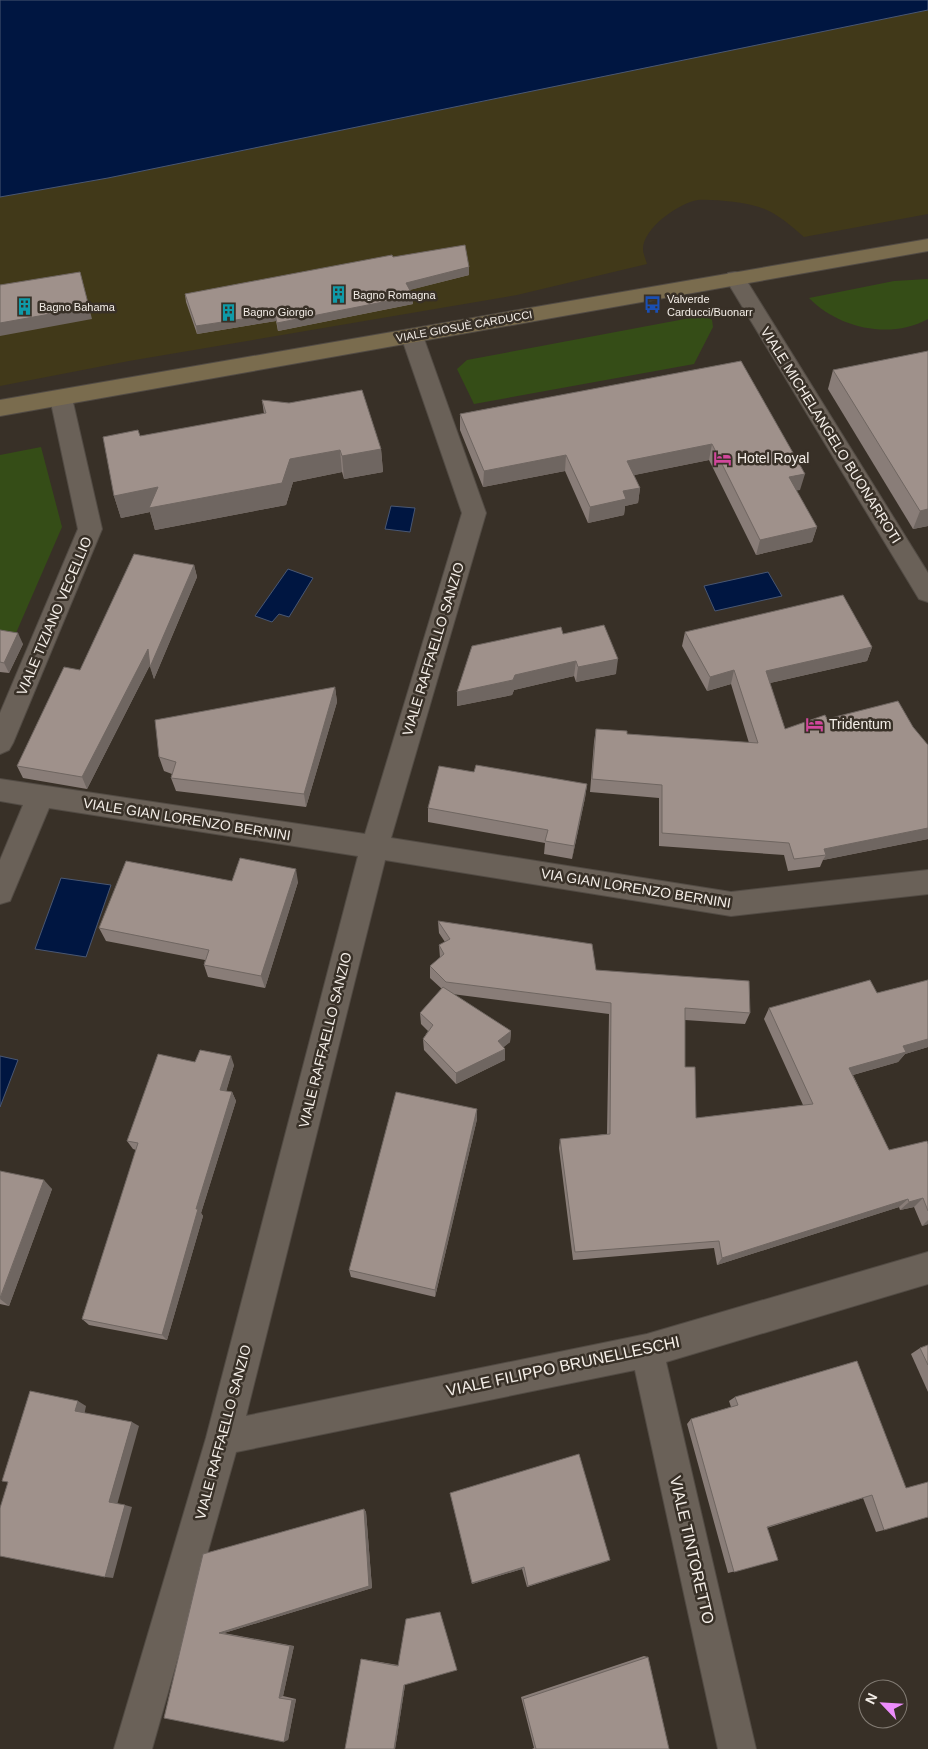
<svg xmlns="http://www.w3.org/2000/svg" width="928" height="1749" font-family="Helvetica,sans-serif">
	<rect width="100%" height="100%" fill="#383027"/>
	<g fill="#354d17">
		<path d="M928,279V319C890,340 838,328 809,298L894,281Z"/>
		<path d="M706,315L712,320L713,327L694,364L474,404L457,369L467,360Z"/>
		<path d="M41,447L62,527L16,633L0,631V455Z"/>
	</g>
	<path fill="#413919" d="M928,10V214L804,237C790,225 777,213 759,207C744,202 713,199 698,200C679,203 643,228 643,249C643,254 646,260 647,264L517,295L129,361L0,386V197L108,178Z"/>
	<g fill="#001641" stroke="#495773">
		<path d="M0,0H928V10L108,178L0,197Z"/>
		<path d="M391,506L415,508L410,532L385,529Z"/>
		<path d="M288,569L313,578L289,617L279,614L272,622L255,616Z"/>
		<path d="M768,572L782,596L715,611L704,586Z"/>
		<path d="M61,878L111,885L86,957L35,949Z"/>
		<path d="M0,1056L18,1060L0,1107Z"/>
	</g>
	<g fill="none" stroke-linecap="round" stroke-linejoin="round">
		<defs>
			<g id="street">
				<path d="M735,272L742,273L745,278L928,573V602L919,599L725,278L728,273Z"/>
				<path d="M412,329L419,331L423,336L486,513L391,838L731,892L928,870V894L731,916L385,860L246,1416L647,1334L928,1252V1284L666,1362L756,1749H718L635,1370L236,1452L152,1749H114L206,1438L358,856L49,808L10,901L0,904V860L23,805L0,801V779L365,834L462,513L401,336L405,331Z"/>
				<path d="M61,391L69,393L72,398L102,529L13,743L9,750L0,754V713L78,529L50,398L53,393Z"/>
			</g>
			<path id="secondary" d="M928,239V251L0,416V400Z"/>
		</defs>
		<use href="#street" stroke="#524b44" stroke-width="2"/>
		<use href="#secondary" stroke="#524b44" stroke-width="2"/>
		<use href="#street" fill="#6a6158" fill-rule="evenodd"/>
		<use href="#secondary" fill="#7a6c4e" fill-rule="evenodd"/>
	</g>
	<g fill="#897d78">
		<path d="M393,257L469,275L409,290L413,304L278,331L276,321L197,334L186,302L185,294Z"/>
		<path d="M928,351V526L913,529L828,389L833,370Z"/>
		<path d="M741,361L800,490H796L817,527L812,542L756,555L709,460L634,475L640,488L638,503L625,506L624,515L588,523L565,471L483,487L460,430V414Z"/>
		<path d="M262,400L381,449L383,472L344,479L342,472L293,482L286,505L155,530L150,512L121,518L114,496L140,436L264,414Z"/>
		<path d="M194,565L197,577L154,679L150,665L87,789L23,778L17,766Z"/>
		<path d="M0,630L23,644L9,673L0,672Z"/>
		<path d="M685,632L872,647L867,661L770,683L785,729L827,719L928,839L823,860L820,867L788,871L784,855L659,846V798L590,792L594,742L596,729L627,734L749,743L731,684L707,691L682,646Z"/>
		<path d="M563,634L616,674L576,682L574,676L514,690L512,695L457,706V692Z"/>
		<path d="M335,687L337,702L306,807L176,791L171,778L172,774L164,771L159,757Z"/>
		<path d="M474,772L587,784L585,798L572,859L544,854L545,843L428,822V808Z"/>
		<path d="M232,881L298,882L265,988L208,977L204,965L205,960L106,941L99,928Z"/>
		<path d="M438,921L596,970L750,1013L745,1024L685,1020V1067L696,1118L803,1105L764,1019L769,1008L877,993L928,980V1047L905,1054L898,1062L853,1075L889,1150L928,1144V1224L922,1226L914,1207L900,1210L899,1207L717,1265L714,1248L573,1260L559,1148L560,1139L607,1134L609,1014L452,994L511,1031L510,1042L503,1047L505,1060L456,1084L424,1050L423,1039L428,1031L421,1024L420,1013L442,989L430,978V966L440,958L439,945L445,942L439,933Z"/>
		<path d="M195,1062L234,1065L226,1091L232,1092L236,1101L201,1213L203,1216L167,1340L89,1325L82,1319L136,1150L133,1149L127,1141Z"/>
		<path d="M477,1109V1119L435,1297L351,1277L349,1270Z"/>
		<path d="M0,1171L52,1189L9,1306L0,1304Z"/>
		<path d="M928,1345V1392L911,1354L920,1348Z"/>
		<path d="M857,1361L884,1530L876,1532L863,1498L767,1528L778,1560L728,1573L687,1424L691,1419L731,1407L729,1401L735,1397Z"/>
		<path d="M450,1493L610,1560L527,1587L522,1569L472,1584Z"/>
		<path d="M364,1509L366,1512L372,1588L224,1633L294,1646L283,1696L296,1699L288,1740L164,1718L203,1554Z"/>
		<path d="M644,1656L648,1657L669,1749H532L534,1748L521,1697Z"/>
		<path d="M361,1659H362L398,1665L405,1685L395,1749H345Z"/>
	</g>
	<g fill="#6f6661">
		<path d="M469,267V275L406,291V283Z"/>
		<path d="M80,272L92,319L0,336V323Z"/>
		<path d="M413,296V304L278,331L277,323Z"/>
		<path d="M275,314L276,321L197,334L196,326Z"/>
		<path d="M712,444L709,460L625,477L627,461Z"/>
		<path d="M381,449L383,472L344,479L342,456Z"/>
		<path d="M340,450L342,472L293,482L286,505L155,530L150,512L121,518L114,496L290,459Z"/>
		<path d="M566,455L565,471L483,487L484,471Z"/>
		<path d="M805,474L800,490L784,493L789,477Z"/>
		<path d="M640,488L638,503L625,506L624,515L588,523L590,507L623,491Z"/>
		<path d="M928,509V526L913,529L920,511Z"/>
		<path d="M817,527L812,542L756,555L760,540Z"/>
		<path d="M194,565L197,577L154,679L150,667Z"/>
		<path d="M18,633L23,644L9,673L4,663Z"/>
		<path d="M872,647L867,661L761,685L766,671Z"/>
		<path d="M148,649L152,661L87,789L82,777Z"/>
		<path d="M618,659L616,674L576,682L578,667Z"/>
		<path d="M576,661L574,676L514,690L512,695L457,706V692L515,675Z"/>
		<path d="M734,670L731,684L707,691L710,677Z"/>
		<path d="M335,687L337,702L306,807L304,794Z"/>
		<path d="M587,784L585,798L572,859L574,846Z"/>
		<path d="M928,828V839L823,860L826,855L824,849Z"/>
		<path d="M296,869L298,882L265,988L261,976Z"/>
		<path d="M511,1031L510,1042L498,1052V1041Z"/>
		<path d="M928,1039V1047L905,1054L898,1062L842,1078L849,1068L903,1046Z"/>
		<path d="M505,1049V1060L456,1084V1073Z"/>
		<path d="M231,1056L234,1065L224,1099L220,1090Z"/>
		<path d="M232,1092L236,1101L201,1213L203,1216L167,1340L162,1335L196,1209Z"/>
		<path d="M477,1109V1119L435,1297V1290Z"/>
		<path d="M44,1180L52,1189L9,1306L0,1299Z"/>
		<path d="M923,1198L914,1207L900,1210L909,1202Z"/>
		<path d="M908,1199L899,1207L717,1265L722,1258Z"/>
		<path d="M928,1220V1224L922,1226Z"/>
		<path d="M78,1401L86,1406L84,1416L75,1411Z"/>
		<path d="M132,1422L139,1426L117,1505L109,1502Z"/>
		<path d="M125,1505L132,1507L113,1578L105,1577Z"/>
		<path d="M364,1509L366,1512L372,1588L224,1633H219Z"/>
		<path d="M610,1560L606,1562L527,1587L528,1586Z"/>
		<path d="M524,1567L522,1569L472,1584V1583Z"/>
		<path d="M290,1646H294L283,1696L279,1698Z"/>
		<path d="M404,1685H405L395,1749H394Z"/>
		<path d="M296,1699L288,1740L284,1742L292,1700Z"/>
	</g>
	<g fill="#9f918b" stroke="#6f6661">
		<path d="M465,245L469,267L406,283L413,296L277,323L275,314L196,326L185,294L392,255L393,257Z"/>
		<path d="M80,272L89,307L0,323V285Z"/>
		<path d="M928,351V509L920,511L833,370Z"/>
		<path d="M741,361L805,474L789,477L817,527L760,540L712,444L627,461L640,488L623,491L626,499L590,507L566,455L484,471L460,414Z"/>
		<path d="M362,390L381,449L342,456L340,450L290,459L282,483L149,508L158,487L114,496L103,437L138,430L140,436L266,413L262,400L289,403Z"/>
		<path d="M134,554L194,565L150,667L148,649L82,777L17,766L64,667L80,670Z"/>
		<path d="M843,595L872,647L766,671L785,729L825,715L827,719L898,701L913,727L928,745V828L824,849L826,855L794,859L789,843L662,833V785L592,779L596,729L627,731V734L758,743L734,670L710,677L685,632Z"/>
		<path d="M604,625L618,659L578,667L576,661L515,675L513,680L457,692L472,646L561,627L563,634Z"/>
		<path d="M0,630L18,633L4,663L0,662Z"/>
		<path d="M335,687L304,794L171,778L176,762L159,757L155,720Z"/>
		<path d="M476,765L587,784L574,846L545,841L548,830L428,808L439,766L474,772Z"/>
		<path d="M240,858L296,869L261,976L204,965L209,950L99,928L126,861L232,881Z"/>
		<path d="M438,921L592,944L596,970L749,981L750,1013L685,1008V1067H695L696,1118L813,1104L769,1008L870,980L877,993L928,980V1039L903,1046L906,1052L849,1068L889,1150L927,1141L928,1144V1211L923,1198L909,1202L908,1199L722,1258L719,1241L575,1252L560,1139L610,1134L611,1003L446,982L430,966L444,954L439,945L450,939Z"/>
		<path d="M443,987L511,1031L498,1041L505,1049L456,1073L423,1039L433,1025L420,1013Z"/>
		<path d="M200,1050L231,1056L220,1090L232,1092L196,1209H198L162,1335L82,1319L138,1143L127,1141L158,1054L195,1062Z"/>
		<path d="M396,1092L477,1109L435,1290L349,1270Z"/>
		<path d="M0,1171L44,1180L0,1298Z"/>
		<path d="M928,1345V1365L920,1348Z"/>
		<path d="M857,1361L906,1488L928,1482V1517L884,1530L872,1495L767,1527L778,1560L734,1572L691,1419L738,1405L735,1397Z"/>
		<path d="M30,1391L78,1401L75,1411L132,1422L109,1502L125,1505L105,1577L0,1556V1508L8,1482L2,1481Z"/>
		<path d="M579,1454L610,1560L528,1586L524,1567L472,1583L450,1493Z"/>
		<path d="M364,1509L369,1586L219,1633L290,1646L279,1698L292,1700L284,1742L164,1718L203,1554Z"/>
		<path d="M440,1612L457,1670L404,1685L394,1749H345L361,1659L398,1666L406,1619Z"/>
		<path d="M648,1657L669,1749H536L523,1699Z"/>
	</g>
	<defs>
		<symbol id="building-bare" viewBox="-9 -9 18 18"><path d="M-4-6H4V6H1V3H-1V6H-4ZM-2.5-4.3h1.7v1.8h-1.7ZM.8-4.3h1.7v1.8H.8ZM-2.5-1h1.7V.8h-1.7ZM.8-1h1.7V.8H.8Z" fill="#0f9aa8" stroke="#383027" stroke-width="2.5" paint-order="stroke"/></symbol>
		<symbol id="bus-bare" viewBox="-9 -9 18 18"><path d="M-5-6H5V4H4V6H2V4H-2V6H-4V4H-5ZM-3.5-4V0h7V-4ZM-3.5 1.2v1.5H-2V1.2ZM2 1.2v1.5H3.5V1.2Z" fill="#1a4fb4" stroke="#383027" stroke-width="2.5" paint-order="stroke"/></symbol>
		<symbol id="hotel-bare" viewBox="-9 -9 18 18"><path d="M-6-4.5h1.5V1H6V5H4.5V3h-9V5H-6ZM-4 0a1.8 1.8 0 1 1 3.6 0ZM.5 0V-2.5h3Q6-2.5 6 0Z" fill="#d1479c" stroke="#383027" stroke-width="2.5" paint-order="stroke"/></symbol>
	</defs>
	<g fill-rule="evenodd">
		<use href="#building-bare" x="326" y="282" width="25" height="25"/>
		<use href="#bus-bare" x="640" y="292" width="25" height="25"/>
		<use href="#building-bare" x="12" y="294" width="25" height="25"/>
		<use href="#building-bare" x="216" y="300" width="25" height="25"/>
		<use href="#hotel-bare" x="710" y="446" width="25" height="25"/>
		<use href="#hotel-bare" x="802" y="712" width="25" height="25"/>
	</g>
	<g text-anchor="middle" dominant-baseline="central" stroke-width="5" stroke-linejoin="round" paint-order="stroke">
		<g font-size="11" fill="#f4eee8" stroke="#383027" text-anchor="start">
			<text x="353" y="295">Bagno Romagna</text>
			<text x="667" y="299">Valverde<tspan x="667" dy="13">Carducci/Buonarr</tspan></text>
			<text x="39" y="307">Bagno Bahama</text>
			<text x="243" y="312">Bagno Giorgio</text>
		</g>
		<g font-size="11" fill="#f4eee8" stroke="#383027">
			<text transform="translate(464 326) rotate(-10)">VIALE GIOSUÈ CARDUCCI</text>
		</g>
		<g font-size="14" fill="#f4eee8" stroke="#383027">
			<text transform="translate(831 435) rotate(58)">VIALE MICHELANGELO BUONARROTI</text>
			<text transform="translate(54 616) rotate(-67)">VIALE TIZIANO VECELLIO</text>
			<text transform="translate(433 649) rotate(-73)">VIALE RAFFAELLO SANZIO</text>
			<text transform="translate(187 819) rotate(9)">VIALE GIAN LORENZO BERNINI</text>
			<text transform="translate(636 888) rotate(9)">VIA GIAN LORENZO BERNINI</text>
			<text transform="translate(325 1040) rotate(-76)">VIALE RAFFAELLO SANZIO</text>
			<text transform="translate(223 1432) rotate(-75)">VIALE RAFFAELLO SANZIO</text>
		</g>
		<g font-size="14" fill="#f4eee8" stroke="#383027" text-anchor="start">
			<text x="737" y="458">Hotel Royal</text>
			<text x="829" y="724">Tridentum</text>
		</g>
		<g font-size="16" fill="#f4eee8" stroke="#383027">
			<text transform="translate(563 1366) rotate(-12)">VIALE FILIPPO BRUNELLESCHI</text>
			<text transform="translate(692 1550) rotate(77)">VIALE TINTORETTO</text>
		</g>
	</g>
	<g transform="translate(883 1704) rotate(295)"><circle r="24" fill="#383027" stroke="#837c74"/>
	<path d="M0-4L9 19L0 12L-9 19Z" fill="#ec8cfb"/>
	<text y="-8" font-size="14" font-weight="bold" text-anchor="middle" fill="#f4eee8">N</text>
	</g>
</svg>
